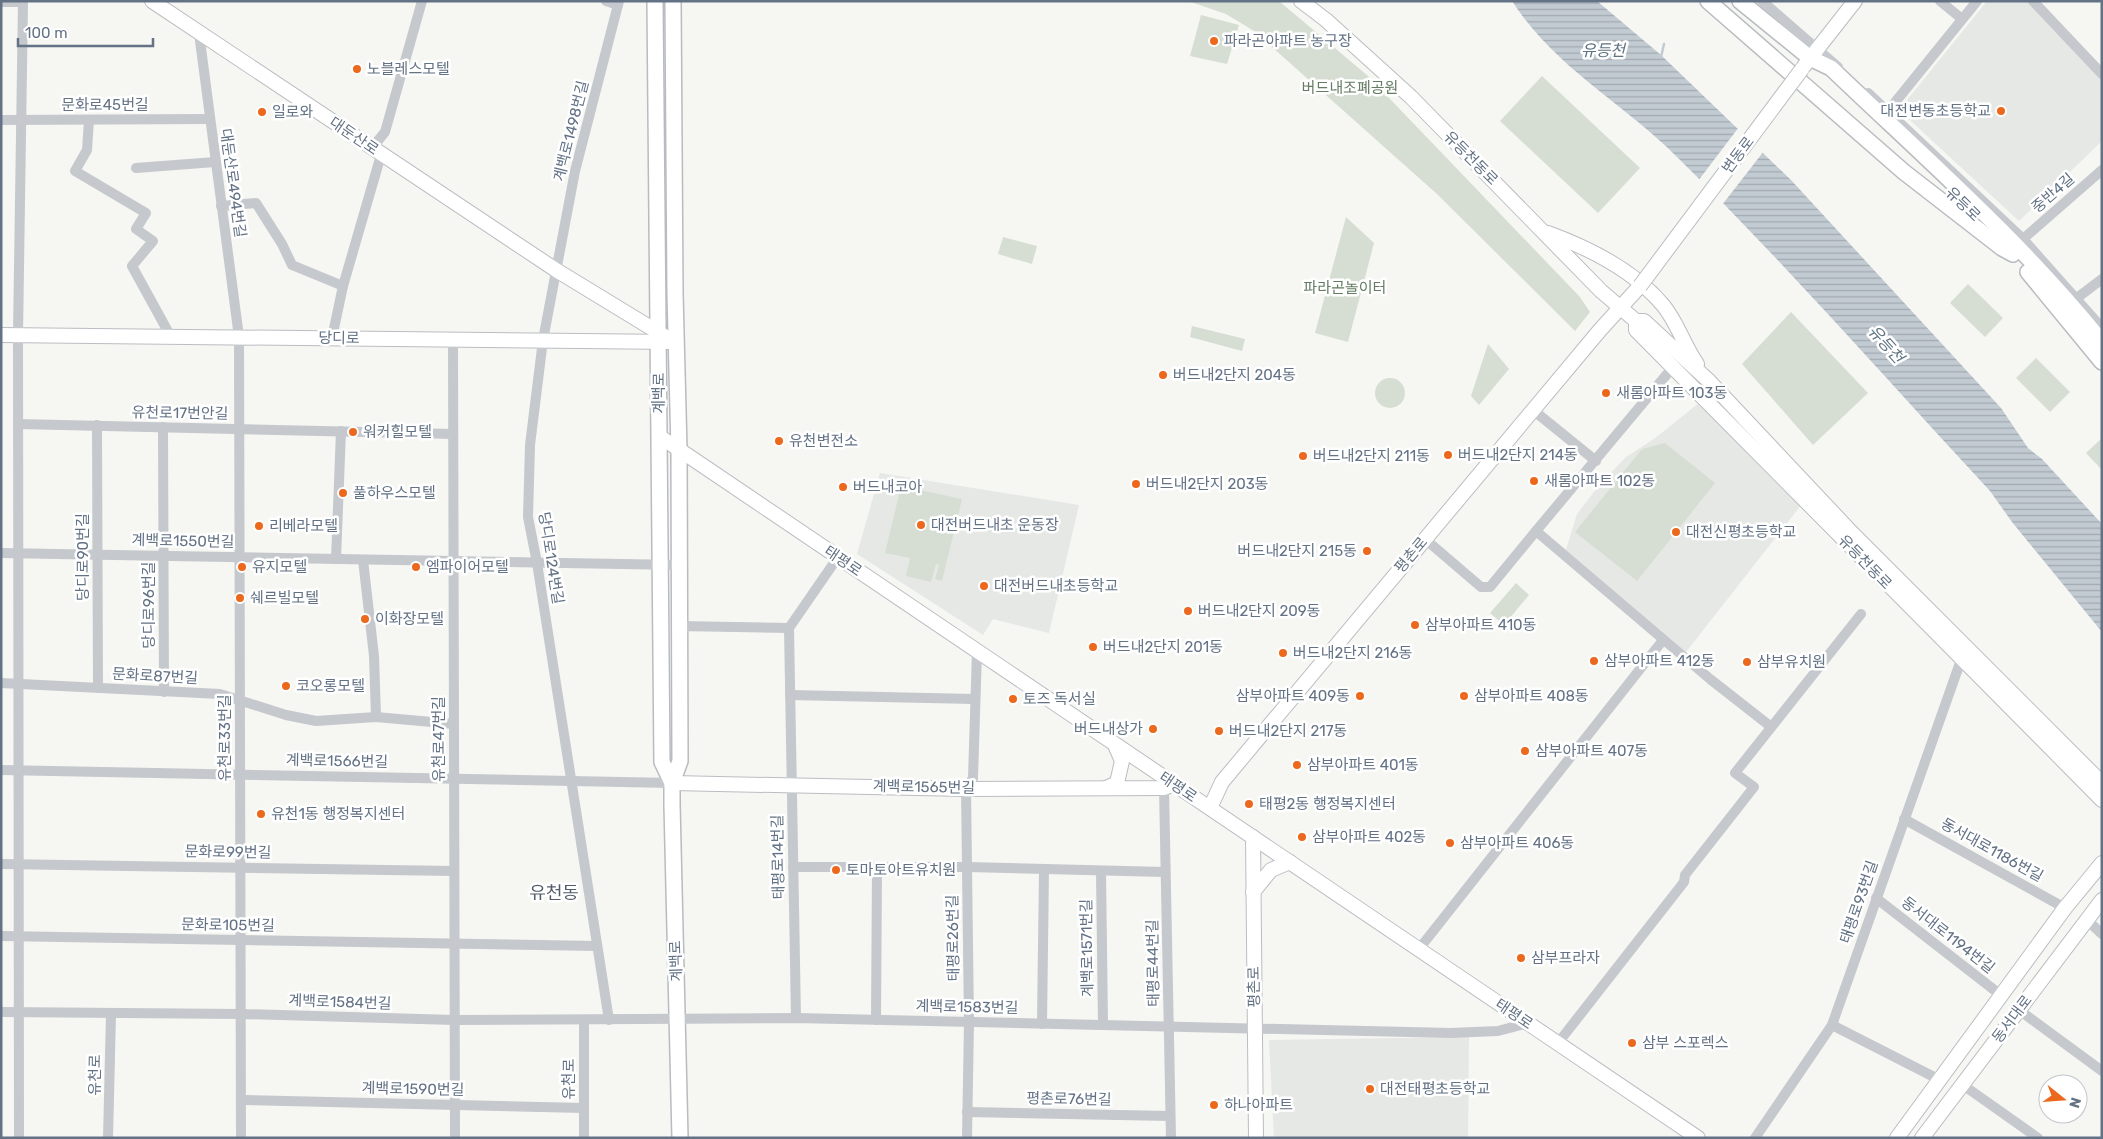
<svg xmlns="http://www.w3.org/2000/svg" width="2103" height="1139" font-family="Rubik,'Noto Sans KR',sans-serif">
	<defs>
		<pattern id="water-rules" width="6" height="5" patternUnits="userSpaceOnUse" patternTransform="scale(1.25)"><rect width="6" height="5" fill="#c3cbd2"/><path d="M0 2.5h6" fill="none" stroke="#a2a9b0"/></pattern>
	</defs>
	<rect width="100%" height="100%" fill="#f6f6f2"/>
	<g fill="#e6e8e6">
		<path d="M1987,1H2028L2102,78V141L2019,221L1899,110Z"/>
		<path d="M1699,403L1802,504L1686,652L1566,550L1577,514L1600,484L1626,457L1654,439Z"/>
		<path d="M880,473L1079,505L1049,633L993,619L983,635L857,554Z"/>
		<path d="M1469,1037L1468,1138H1274L1269,1040Z"/>
	</g>
	<g fill="#d6ded3">
		<path d="M1188,1H1279L1368,76L1580,297L1590,312L1575,331L1437,194L1254,31L1226,14Z"/>
		<path d="M1201,15L1239,25L1227,64L1190,56Z"/>
		<path d="M1542,76L1640,168L1598,213L1500,121Z"/>
		<path d="M1346,217L1374,243L1348,342L1315,333Z"/>
		<path d="M1003,237L1037,246L1032,264L998,254Z"/>
		<path d="M1968,284L2003,318L1985,337L1950,303Z"/>
		<path d="M1791,312L1868,393L1813,445L1742,364Z"/>
		<path d="M1192,326L1245,339L1242,351L1190,337Z"/>
		<path d="M1488,344L1509,369L1479,405L1471,396Z"/>
		<path d="M2036,358L2070,392L2050,412L2016,378Z"/>
		<circle cx="1390" cy="393" r="15"/>
		<path d="M2102,438V470L2086,453Z"/>
		<path d="M1665,443L1715,483L1637,581L1575,532L1642,449Z"/>
		<path d="M901,486L962,499L942,581L935,579L939,565L936,564L931,582L906,576L910,558L885,553Z"/>
		<path d="M1516,583L1529,595L1504,625L1490,613Z"/>
	</g>
	<path fill="url(#water-rules)" d="M1512,1H1597L1661,55L1791,180L2001,408L2028,448L2042,459L2102,524V632L2012,522L1990,491C1886,379 1785,263 1676,156C1622,102 1555,68 1512,1Z"/>
	<path fill="#f6f6f2" d="M1739,127L1764,151L1722,205L1698,181Z"/>
	<g fill="none" stroke-linecap="round" stroke-linejoin="round">
		<path stroke="#c3cbd2" stroke-width="2.5" d="M1661,57L1664,44"/>
		<defs>
			<g id="secondary">
				<path d="M152,1L556,270L666,337"/>
				<path d="M1301,1L1326,20L1411,97L1601,291L1636,321H1644L1709,381L1852,533L2102,783"/>
				<path d="M1804,66L1855,1"/>
				<path d="M1548,233C1589,248 1633,270 1662,304C1677,321 1684,346 1697,364"/>
				<path d="M1636,321V330L2102,800"/>
				<path d="M1,335L676,342"/>
				<path d="M659,436L1698,1138"/>
				<path d="M672,783L966,789L1164,788L1174,784"/>
				<path d="M1106,788L1117,783L1122,761L1115,745"/>
				<path d="M1210,808L1222,782L1600,330L1640,286"/>
				<path d="M1253,837L1256,1138"/>
				<path d="M1253,892L1271,870L1290,862"/>
				<path d="M1897,1138L2065,908L2102,863"/>
				<path d="M1922,1138L2102,900"/>
			</g>
			<g id="primary">
				<path d="M655,1L662,762L672,783"/>
				<path d="M673,1L675,293L679,450L680,761L672,783V805L680,1138"/>
				<path d="M1708,1L1904,172L2002,248L2013,254"/>
				<path d="M1740,1L1810,58L1831,68C1924,157 2021,241 2102,342"/>
				<path d="M2028,272L2102,362"/>
			</g>
		</defs>
		<use href="#secondary" stroke="#babdc2" stroke-width="16"/>
		<use href="#primary" stroke="#b8bbc0" stroke-width="18"/>
		<g stroke="#c5c8cc" stroke-width="10">
			<path d="M606,1L618,5"/>
			<path d="M1762,1L1838,67"/>
			<path d="M1940,1L1962,19"/>
			<path d="M2033,1L2102,74"/>
			<path d="M1,2H23"/>
			<path d="M199,33L239,337L241,1138"/>
			<path d="M1868,93L2023,239L2102,328"/>
			<path d="M1888,111L1977,1"/>
			<path d="M1,120L209,119"/>
			<path d="M89,120L87,150L75,171L146,213L136,229L153,241L132,266L171,337"/>
			<path d="M372,148L385,132L422,1"/>
			<path d="M136,168L215,162"/>
			<path d="M221,206L256,203L282,244L292,265L343,286"/>
			<path d="M2023,239L2102,170"/>
			<path d="M2073,301L2102,279"/>
			<path d="M332,338L343,286L381,155"/>
			<path d="M453,339L455,1138"/>
			<path d="M1533,410L1596,461"/>
			<path d="M18,424L453,434"/>
			<path d="M97,425L98,688"/>
			<path d="M163,427L164,692"/>
			<path d="M1536,531L1673,367"/>
			<path d="M1425,539L1481,587H1490L1536,531L1710,679L1770,726"/>
			<path d="M1,553L679,565"/>
			<path d="M336,559L341,431"/>
			<path d="M363,560L374,656L376,717"/>
			<path d="M678,626L789,628"/>
			<path d="M1,683L220,694L286,715L316,721L376,717L454,724"/>
			<path d="M790,695L974,699"/>
			<path d="M1,770L672,783"/>
			<path d="M1164,788L1171,1138"/>
			<path d="M1904,819L2065,908"/>
			<path d="M1,864L454,871"/>
			<path d="M793,867H967L1165,872"/>
			<path d="M1101,871L1103,1025"/>
			<path d="M1876,898L2002,996"/>
			<path d="M2087,920L2102,934"/>
			<path d="M1,936L597,946"/>
			<path d="M1419,949L1663,640"/>
			<path d="M2019,1010L2102,1071"/>
			<path d="M1,1012L241,1014L455,1020L796,1018L1451,1033L1498,1031L1528,1023"/>
			<path d="M796,1018L789,628L838,557"/>
			<path d="M584,1020V1138"/>
			<path d="M609,1020L537,563L528,517L530,445L543,340L575,171L619,1"/>
			<path d="M876,1020L877,868"/>
			<path d="M1042,1024L1044,870"/>
			<path d="M1832,1025L1940,1080"/>
			<path d="M1558,1043L1684,882L1685,875L1754,787L1735,773L1861,614"/>
			<path d="M1963,1085L2038,1138"/>
			<path d="M241,1100L584,1108"/>
			<path d="M967,1112L1170,1116"/>
			<path d="M19,1138L18,335L23,1"/>
			<path d="M108,1138L111,1014"/>
			<path d="M967,1138L969,1022L966,789L973,778L977,651"/>
			<path d="M1755,1138L1832,1025L1961,660"/>
		</g>
		<use href="#secondary" stroke="#fff" stroke-width="14"/>
		<use href="#primary" stroke="#fff" stroke-width="15"/>
		<defs>
			<path id="secondary-bridge" d="M1640,286L1802,69"/>
		</defs>
		<use href="#secondary-bridge" stroke="#babdc2" stroke-width="16" stroke-linecap="butt"/>
		<use href="#secondary-bridge" stroke="#fff" stroke-width="14"/>
	</g>
	<g fill="#ec681c" stroke="#fff" stroke-width="2">
		<circle cx="1214" cy="41" r="5"/>
		<circle cx="357" cy="69" r="5"/>
		<circle cx="2001" cy="111" r="5"/>
		<circle cx="262" cy="112" r="5"/>
		<circle cx="1163" cy="375" r="5"/>
		<circle cx="1606" cy="393" r="5"/>
		<circle cx="353" cy="432" r="5"/>
		<circle cx="779" cy="441" r="5"/>
		<circle cx="1448" cy="455" r="5"/>
		<circle cx="1303" cy="456" r="5"/>
		<circle cx="1534" cy="481" r="5"/>
		<circle cx="1136" cy="484" r="5"/>
		<circle cx="843" cy="487" r="5"/>
		<circle cx="343" cy="493" r="5"/>
		<circle cx="921" cy="525" r="5"/>
		<circle cx="259" cy="526" r="5"/>
		<circle cx="1676" cy="532" r="5"/>
		<circle cx="1367" cy="551" r="5"/>
		<circle cx="242" cy="567" r="5"/>
		<circle cx="416" cy="567" r="5"/>
		<circle cx="984" cy="586" r="5"/>
		<circle cx="240" cy="598" r="5"/>
		<circle cx="1188" cy="611" r="5"/>
		<circle cx="365" cy="619" r="5"/>
		<circle cx="1415" cy="625" r="5"/>
		<circle cx="1093" cy="647" r="5"/>
		<circle cx="1283" cy="653" r="5"/>
		<circle cx="1594" cy="661" r="5"/>
		<circle cx="1747" cy="662" r="5"/>
		<circle cx="286" cy="686" r="5"/>
		<circle cx="1360" cy="696" r="5"/>
		<circle cx="1464" cy="696" r="5"/>
		<circle cx="1013" cy="699" r="5"/>
		<circle cx="1153" cy="729" r="5"/>
		<circle cx="1219" cy="731" r="5"/>
		<circle cx="1525" cy="751" r="5"/>
		<circle cx="1297" cy="765" r="5"/>
		<circle cx="1249" cy="804" r="5"/>
		<circle cx="261" cy="814" r="5"/>
		<circle cx="1302" cy="837" r="5"/>
		<circle cx="1450" cy="843" r="5"/>
		<circle cx="836" cy="870" r="5"/>
		<circle cx="1521" cy="958" r="5"/>
		<circle cx="1632" cy="1043" r="5"/>
		<circle cx="1370" cy="1089" r="5"/>
		<circle cx="1214" cy="1105" r="5"/>
	</g>
	<g text-anchor="middle" dominant-baseline="central" stroke-width="5" stroke-linejoin="round" paint-order="stroke">
		<g font-size="15" fill="#637285" stroke="#fff" text-anchor="start">
			<text x="1224" y="41">파라곤아파트 농구장</text>
			<text x="367" y="69">노블레스모텔</text>
			<text x="1991" y="111" text-anchor="end">대전변동초등학교</text>
			<text x="272" y="112">일로와</text>
			<text x="1173" y="375">버드내2단지 204동</text>
			<text x="1616" y="393">새롬아파트 103동</text>
			<text x="363" y="432">워커힐모텔</text>
			<text x="789" y="441">유천변전소</text>
			<text x="1458" y="455">버드내2단지 214동</text>
			<text x="1313" y="456">버드내2단지 211동</text>
			<text x="1544" y="481">새롬아파트 102동</text>
			<text x="1146" y="484">버드내2단지 203동</text>
			<text x="853" y="487">버드내코아</text>
			<text x="353" y="493">풀하우스모텔</text>
			<text x="931" y="525">대전버드내초 운동장</text>
			<text x="269" y="526">리베라모텔</text>
			<text x="1686" y="532">대전신평초등학교</text>
			<text x="1357" y="551" text-anchor="end">버드내2단지 215동</text>
			<text x="252" y="567">유지모텔</text>
			<text x="426" y="567">엠파이어모텔</text>
			<text x="994" y="586">대전버드내초등학교</text>
			<text x="250" y="598">쉐르빌모텔</text>
			<text x="1198" y="611">버드내2단지 209동</text>
			<text x="375" y="619">이화장모텔</text>
			<text x="1425" y="625">삼부아파트 410동</text>
			<text x="1103" y="647">버드내2단지 201동</text>
			<text x="1293" y="653">버드내2단지 216동</text>
			<text x="1604" y="661">삼부아파트 412동</text>
			<text x="1757" y="662">삼부유치원</text>
			<text x="296" y="686">코오롱모텔</text>
			<text x="1350" y="696" text-anchor="end">삼부아파트 409동</text>
			<text x="1474" y="696">삼부아파트 408동</text>
			<text x="1023" y="699">토즈 독서실</text>
			<text x="1143" y="729" text-anchor="end">버드내상가</text>
			<text x="1229" y="731">버드내2단지 217동</text>
			<text x="1535" y="751">삼부아파트 407동</text>
			<text x="1307" y="765">삼부아파트 401동</text>
			<text x="1259" y="804">태평2동 행정복지센터</text>
			<text x="271" y="814">유천1동 행정복지센터</text>
			<text x="1312" y="837">삼부아파트 402동</text>
			<text x="1460" y="843">삼부아파트 406동</text>
			<text x="846" y="870">토마토아트유치원</text>
			<text x="1531" y="958">삼부프라자</text>
			<text x="1642" y="1043">삼부 스포렉스</text>
			<text x="1380" y="1089">대전태평초등학교</text>
			<text x="1224" y="1105">하나아파트</text>
		</g>
		<g font-size="15" fill="#647c63" stroke="#fff">
			<text x="1350" y="88">버드내조폐공원</text>
			<text x="1345" y="288">파라곤놀이터</text>
		</g>
		<g font-size="15" fill="#637285" stroke="#fff">
			<text x="105" y="105">문화로45번길</text>
			<text transform="translate(571 131) rotate(-76)">계백로1498번길</text>
			<text transform="translate(354 136) rotate(34)">대둔산로</text>
			<text transform="translate(1738 155) rotate(-53)">변동로</text>
			<text transform="translate(1471 158) rotate(45)">유등천동로</text>
			<text transform="translate(233 183) rotate(82)">대둔산로494번길</text>
			<text transform="translate(2053 193) rotate(-41)">중반4길</text>
			<text transform="translate(1963 204) rotate(44)">유등로</text>
			<text transform="translate(339 338) rotate(1)">당디로</text>
			<text transform="translate(659 393) rotate(-90)">계백로</text>
			<text transform="translate(180 413) rotate(1)">유천로17번안길</text>
			<text transform="translate(183 541) rotate(1)">계백로1550번길</text>
			<text transform="translate(1411 555) rotate(-50)">평촌로</text>
			<text transform="translate(83 557) rotate(-90)">당디로90번길</text>
			<text transform="translate(551 558) rotate(81)">당디로124번길</text>
			<text transform="translate(843 561) rotate(34)">태평로</text>
			<text transform="translate(1865 562) rotate(46)">유등천동로</text>
			<text transform="translate(149 605) rotate(-90)">당디로96번길</text>
			<text transform="translate(155 676) rotate(3)">문화로87번길</text>
			<text transform="translate(225 738) rotate(-90)">유천로33번길</text>
			<text transform="translate(439 739) rotate(-90)">유천로47번길</text>
			<text transform="translate(337 761) rotate(1)">계백로1566번길</text>
			<text transform="translate(924 787) rotate(1)">계백로1565번길</text>
			<text transform="translate(1178 787) rotate(34)">태평로</text>
			<text transform="translate(1992 850) rotate(29)">동서대로1186번길</text>
			<text transform="translate(228 852) rotate(1)">문화로99번길</text>
			<text transform="translate(778 857) rotate(-91)">태평로14번길</text>
			<text transform="translate(1859 902) rotate(-71)">태평로93번길</text>
			<text transform="translate(228 925) rotate(1)">문화로105번길</text>
			<text transform="translate(1948 935) rotate(38)">동서대로1194번길</text>
			<text transform="translate(953 938) rotate(-91)">태평로26번길</text>
			<text transform="translate(1087 948) rotate(-91)">계백로1571번길</text>
			<text transform="translate(676 961) rotate(-92)">계백로</text>
			<text transform="translate(1153 963) rotate(-91)">태평로44번길</text>
			<text transform="translate(1254 987) rotate(-91)">평촌로</text>
			<text transform="translate(340 1002) rotate(2)">계백로1584번길</text>
			<text transform="translate(967 1007) rotate(1)">계백로1583번길</text>
			<text transform="translate(1514 1014) rotate(34)">태평로</text>
			<text transform="translate(2012 1019) rotate(-53)">동서대로</text>
			<text transform="translate(95 1075) rotate(-89)">유천로</text>
			<text transform="translate(569 1079) rotate(-90)">유천로</text>
			<text transform="translate(413 1089) rotate(1)">계백로1590번길</text>
			<text transform="translate(1069 1099) rotate(1)">평촌로76번길</text>
		</g>
		<g font-size="16" font-style="italic" fill="#5f7382" stroke="#fff">
			<text x="1603" y="50">유등천</text>
			<text transform="translate(1886 344) rotate(48)">유등천</text>
		</g>
		<g font-size="18" fill="#525c6a" stroke="#fff">
			<text x="554" y="893">유천동</text>
		</g>
	</g>
	<rect width="2103" height="1139" fill="none" stroke="#637285" stroke-width="5"/>
	<g transform="translate(2063 1099) rotate(107)"><circle r="24" fill="#ffffff" stroke="#c1c7ce"/>
	<path d="M0-4L9 19L0 12L-9 19Z" fill="#ec681c"/>
	<text y="-8" font-size="14" font-weight="bold" text-anchor="middle" fill="#637285">N</text>
	</g>
	<path d="M18 38v8h135v-8" fill="none" stroke="#637285" stroke-width="2.5"/>
	<text x="25" y="38" font-size="15" fill="#637285" stroke="#ffffff" stroke-width="4" paint-order="stroke">100 m</text>
</svg>
